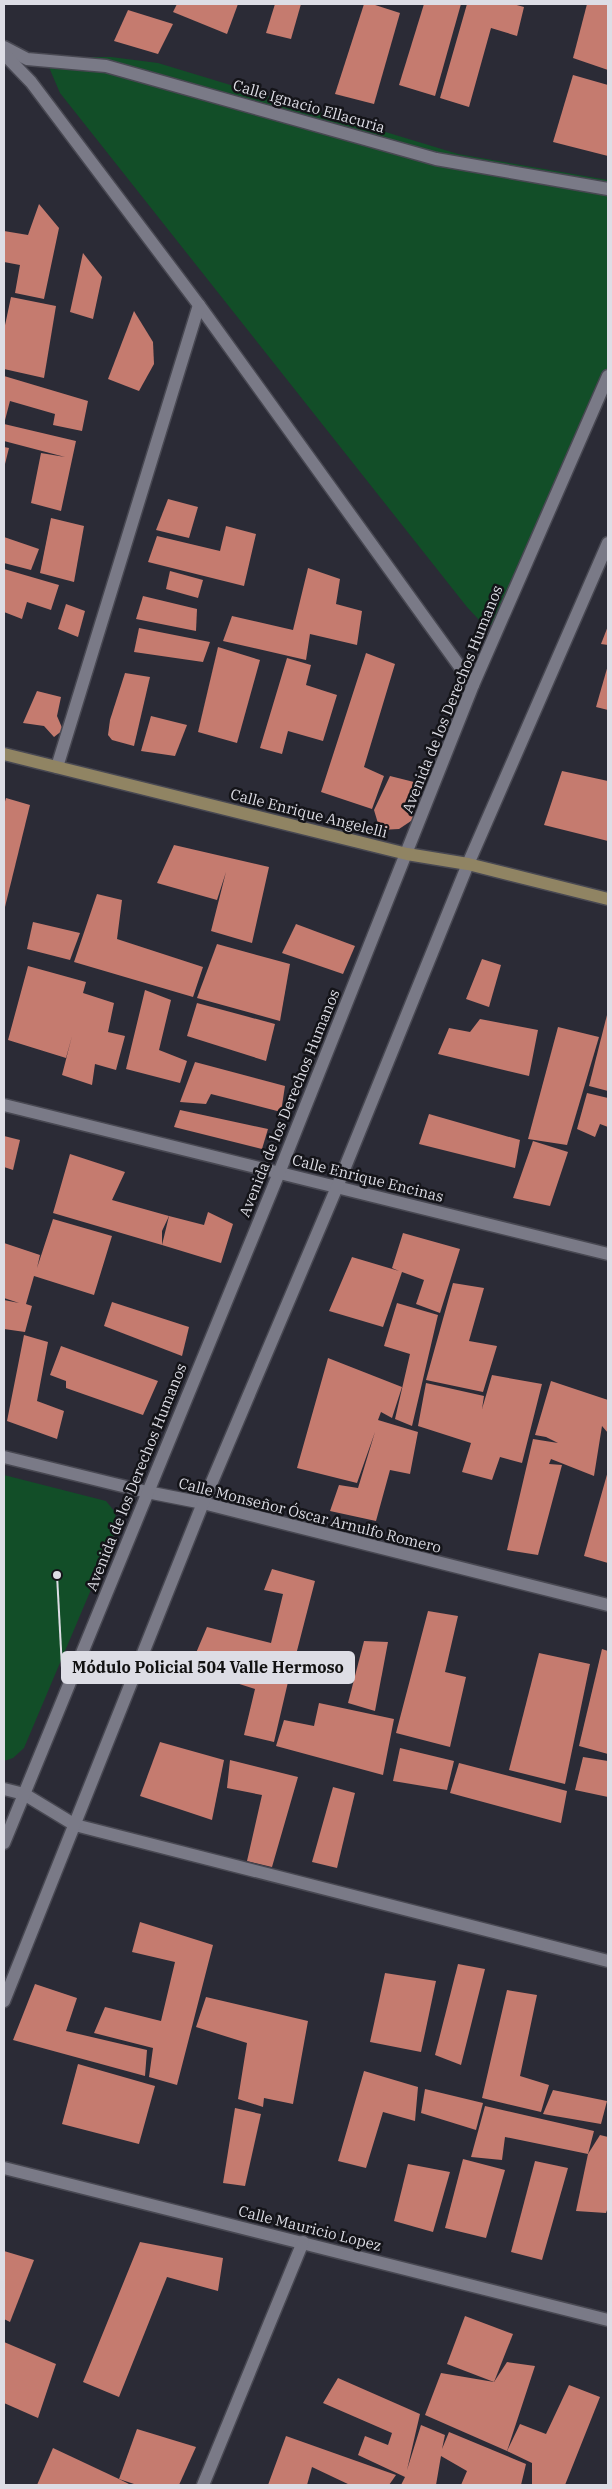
<svg xmlns="http://www.w3.org/2000/svg" width="612" height="2489" font-family="'IBM Plex Serif',serif">
	<rect width="100%" height="100%" fill="#2b2b36"/>
	<g fill="#124e28">
		<path d="M52,57H111L158,63L458,154L608,180V377L493,626L480,621L467,607L60,93L48,65Z"/>
		<path d="M4,1475L106,1501L115,1512L117,1528L24,1748L13,1758L4,1761Z"/>
	</g>
	<g fill="#c57b6f">
		<path d="M177,4H238L227,34L173,12Z"/>
		<path d="M275,4H301L291,39L266,33Z"/>
		<path d="M364,4H372L400,13L374,104L335,94Z"/>
		<path d="M424,4H461L435,96L399,85Z"/>
		<path d="M467,4H513L524,7L517,36L491,28L469,107L440,98Z"/>
		<path d="M587,4L608,5V70L573,58Z"/>
		<path d="M128,10L173,24L158,54L114,41Z"/>
		<path d="M573,75L608,85V156L553,142Z"/>
		<path d="M39,204L59,228L44,299L15,293L20,265L4,262V231L28,235Z"/>
		<path d="M83,253L102,277L93,319L70,312Z"/>
		<path d="M11,297L56,306L44,378L4,369V330Z"/>
		<path d="M134,311L153,342L154,364L139,391L108,379Z"/>
		<path d="M4,376L88,401L82,431L53,425L55,414L10,401L4,424Z"/>
		<path d="M4,424L76,441L61,511L31,503L41,453L65,457L4,441Z"/>
		<path d="M4,447L9,448L4,468Z"/>
		<path d="M168,499L198,507L189,538L156,530Z"/>
		<path d="M51,518L84,526L74,582L40,573Z"/>
		<path d="M226,526L256,534L244,586L148,562L157,536L220,551Z"/>
		<path d="M4,537L39,549L31,570L4,563Z"/>
		<path d="M308,568L340,579L336,604L362,611L357,645L310,634L306,660L223,641L232,616L293,630Z"/>
		<path d="M4,569L59,585L51,610L27,602L22,619L4,612Z"/>
		<path d="M170,571L203,580L198,598L166,589Z"/>
		<path d="M143,596L197,609L196,631L136,619Z"/>
		<path d="M66,604L85,611L78,637L58,629Z"/>
		<path d="M608,626V645L601,644Z"/>
		<path d="M139,628L210,642L203,662L134,652Z"/>
		<path d="M218,647L260,660L237,743L198,732Z"/>
		<path d="M366,653L395,664L364,767L384,776L372,809L321,792Z"/>
		<path d="M287,658L311,665L306,685L337,695L323,741L288,731L282,754L260,748Z"/>
		<path d="M608,665V710L596,707Z"/>
		<path d="M125,673L150,677L134,746L112,740L108,735L110,720Z"/>
		<path d="M37,691L61,697L57,716L63,730L54,737L44,726L23,723Z"/>
		<path d="M151,716L187,725L175,756L141,751Z"/>
		<path d="M562,771L608,781V841L544,825Z"/>
		<path d="M390,776L418,783L410,803L417,817L399,829L380,830L374,810Z"/>
		<path d="M6,798L30,805L4,911V805Z"/>
		<path d="M174,845L269,867L252,943L211,931L226,872L217,900L157,883Z"/>
		<path d="M97,894L122,900L117,939L203,967L193,997L74,962Z"/>
		<path d="M33,922L80,933L70,960L27,949Z"/>
		<path d="M296,924L355,946L343,974L282,953Z"/>
		<path d="M217,944L290,964L280,1021L197,998Z"/>
		<path d="M482,959L501,965L489,1007L466,999Z"/>
		<path d="M28,966L86,982L83,993L114,1003L108,1032L125,1036L116,1070L95,1064L92,1085L62,1075L72,1036L66,1058L8,1040Z"/>
		<path d="M145,990L171,1000L159,1050L187,1061L180,1083L126,1069Z"/>
		<path d="M197,1003L275,1024L266,1061L187,1036Z"/>
		<path d="M608,1011V1091L589,1086Z"/>
		<path d="M480,1019L538,1030L529,1076L438,1054L449,1028L470,1032Z"/>
		<path d="M558,1027L599,1037L567,1145L528,1139Z"/>
		<path d="M195,1062L285,1086L281,1112L211,1094L206,1104L180,1102Z"/>
		<path d="M587,1093L608,1098V1127L600,1124L595,1137L577,1129Z"/>
		<path d="M180,1110L268,1129L262,1149L174,1127Z"/>
		<path d="M429,1114L520,1140L515,1168L419,1144Z"/>
		<path d="M4,1136L20,1140L13,1170L4,1167Z"/>
		<path d="M533,1141L568,1152L550,1206L513,1198Z"/>
		<path d="M70,1154L125,1172L112,1200L169,1216L162,1231V1245L53,1213Z"/>
		<path d="M208,1212L233,1224L221,1263L162,1245L169,1216L204,1225Z"/>
		<path d="M53,1219L112,1236L94,1295L34,1276L26,1304L32,1306L25,1332L4,1329V1300L19,1303L4,1298V1243L40,1255L37,1268Z"/>
		<path d="M403,1233L460,1249L440,1313L416,1304L424,1280L402,1272L383,1327L329,1311L352,1257L399,1271L392,1268Z"/>
		<path d="M453,1283L484,1288L469,1341L497,1346L483,1392L426,1380Z"/>
		<path d="M112,1302L189,1327L182,1356L104,1326Z"/>
		<path d="M397,1303L438,1315L412,1426L395,1419L410,1354L384,1346Z"/>
		<path d="M24,1335L48,1342L37,1401L64,1411L57,1439L7,1421Z"/>
		<path d="M61,1346L158,1381L143,1415L66,1388V1381L50,1375Z"/>
		<path d="M328,1358L402,1387L392,1418L381,1412L378,1420L418,1432L410,1474L390,1470L376,1521L330,1511L339,1485L358,1488L375,1432L357,1483L297,1468Z"/>
		<path d="M492,1375L542,1384L522,1463L500,1457L492,1480L462,1472L471,1443L418,1426L426,1383L484,1396L482,1409Z"/>
		<path d="M551,1381L608,1400V1433L602,1426L594,1476L551,1459L549,1464L562,1465L538,1555L507,1550L533,1439L558,1443L546,1437L535,1435Z"/>
		<path d="M608,1471V1563L584,1556Z"/>
		<path d="M272,1569L315,1581L290,1678L196,1653L207,1627L271,1643L283,1594L264,1590Z"/>
		<path d="M428,1611L458,1616L445,1672L466,1677L450,1747L396,1733Z"/>
		<path d="M364,1641L388,1642L375,1711L348,1703Z"/>
		<path d="M602,1649L608,1651V1754L579,1746Z"/>
		<path d="M539,1653L590,1664L565,1784L509,1770Z"/>
		<path d="M189,1655L288,1682L274,1742L244,1735L255,1689L205,1673L202,1684L178,1676Z"/>
		<path d="M319,1703L394,1719L383,1775L276,1746L284,1720L314,1726Z"/>
		<path d="M160,1742L224,1760L212,1820L140,1796Z"/>
		<path d="M400,1748L454,1761L447,1790L393,1781Z"/>
		<path d="M583,1757L608,1761V1797L575,1790Z"/>
		<path d="M230,1760L298,1777L272,1867L247,1861L262,1795L227,1788Z"/>
		<path d="M459,1763L567,1791L561,1823L450,1793Z"/>
		<path d="M333,1787L355,1793L337,1868L312,1862Z"/>
		<path d="M140,1922L213,1945L177,2085L149,2077L153,2048L94,2033L105,2007L161,2021L175,1962L132,1952Z"/>
		<path d="M458,1964L485,1969L461,2065L435,2055Z"/>
		<path d="M385,1973L436,1981L421,2052L370,2042Z"/>
		<path d="M35,1984L77,1998L66,2031L147,2050L145,2076L13,2040Z"/>
		<path d="M507,1990L537,1995L520,2076L549,2085L541,2112L482,2098Z"/>
		<path d="M206,1997L308,2021L293,2104L264,2098L263,2107L238,2099L247,2043L196,2027Z"/>
		<path d="M78,2064L155,2086L139,2144L62,2124Z"/>
		<path d="M364,2071L418,2087L415,2121L383,2112L366,2168L338,2161Z"/>
		<path d="M425,2089L483,2103L476,2130L421,2113Z"/>
		<path d="M553,2090L607,2101L601,2124L543,2114Z"/>
		<path d="M485,2106L594,2131L588,2154L505,2137L502,2160L471,2157Z"/>
		<path d="M235,2108L261,2114L245,2186L223,2183Z"/>
		<path d="M600,2135L608,2137V2207L606,2213L576,2211L588,2154Z"/>
		<path d="M463,2159L505,2170L486,2238L445,2228Z"/>
		<path d="M535,2161L568,2168L542,2260L511,2252Z"/>
		<path d="M408,2164L450,2172L433,2232L394,2221Z"/>
		<path d="M140,2242L223,2258L218,2291L167,2277L119,2397L83,2382Z"/>
		<path d="M4,2251L34,2260L10,2322L4,2319Z"/>
		<path d="M465,2316L513,2334L494,2382L447,2364Z"/>
		<path d="M4,2342L56,2364L38,2418L4,2403Z"/>
		<path d="M507,2362L535,2366L507,2451L425,2415L441,2373L494,2382Z"/>
		<path d="M338,2378L420,2414L407,2470L421,2425L445,2435L442,2449L449,2432L526,2464L521,2485H461L467,2471L441,2456L436,2485H401L405,2477L358,2455L365,2436L388,2445L392,2433L323,2403Z"/>
		<path d="M569,2385L600,2397L565,2485H532V2463L507,2451L520,2424L546,2434Z"/>
		<path d="M137,2429L196,2447L179,2485H137L119,2479Z"/>
		<path d="M286,2436L396,2475L389,2485H350L312,2467L307,2485H268Z"/>
		<path d="M53,2448L119,2479L131,2485H37Z"/>
	</g>
	<g fill="none" stroke-linecap="round" stroke-linejoin="round">
		<defs>
			<g id="street">
				<path d="M4,47L27,59L106,66L436,159L608,189"/>
				<path d="M4,54L31,82L199,305L473,685"/>
				<path d="M57,767L199,305"/>
				<path d="M4,1105L608,1254"/>
				<path d="M4,1457L147,1492L203,1503L608,1605"/>
				<path d="M4,1789L24,1794L75,1825L608,1961"/>
				<path d="M4,1843L279,1173L473,685L608,376"/>
				<path d="M4,2001L203,1503L337,1187L468,864L608,543"/>
				<path d="M4,2168L608,2320"/>
				<path d="M203,2485L303,2242"/>
			</g>
			<path id="secondary" d="M4,754L407,854L468,864L608,899"/>
		</defs>
		<use href="#street" stroke="#484852" stroke-width="15"/>
		<use href="#secondary" stroke="#484852" stroke-width="15"/>
		<use href="#street" stroke="#7a7a87" stroke-width="12"/>
		<use href="#secondary" stroke="#908463" stroke-width="12"/>
	</g>
	<g text-anchor="middle" dominant-baseline="central" stroke-width="5" stroke-linejoin="round" paint-order="stroke">
		<g font-size="15" fill="#dddde5" stroke="#141419">
			<text transform="translate(309 106) rotate(16)">Calle Ignacio Ellacuria</text>
			<text transform="translate(452 699) rotate(-68)">Avenida de los Derechos Humanos</text>
			<text transform="translate(309 813) rotate(14)">Calle Enrique Angelelli</text>
			<text transform="translate(289 1103) rotate(-68)">Avenida de los Derechos Humanos</text>
			<text transform="translate(368 1178) rotate(14)">Calle Enrique Encinas</text>
			<text transform="translate(136 1477) rotate(-68)">Avenida de los Derechos Humanos</text>
			<text transform="translate(310 1515) rotate(14)">Calle Monseñor Óscar Arnulfo Romero</text>
			<text transform="translate(310 2228) rotate(14)">Calle Mauricio Lopez</text>
		</g>
	</g>
	<path fill="none" stroke="#dddde5" stroke-width="2" d="M57 1575L62 1668"/>
	<circle fill="#dddde5" stroke="#141419" stroke-width="2" cx="57" cy="1575" r="5"/>
	<rect fill="#dddde5" stroke="#dddde5" stroke-width="2" x="62" y="1652" width="292" height="31" rx="5"/>
	<g font-size="16" text-anchor="middle" font-weight="bold" fill="#111">
		<text x="208" y="1673">Módulo Policial 504 Valle Hermoso</text>
	</g>
	<rect width="612" height="2489" fill="none" stroke="#dddde5" stroke-width="10"/>
</svg>
